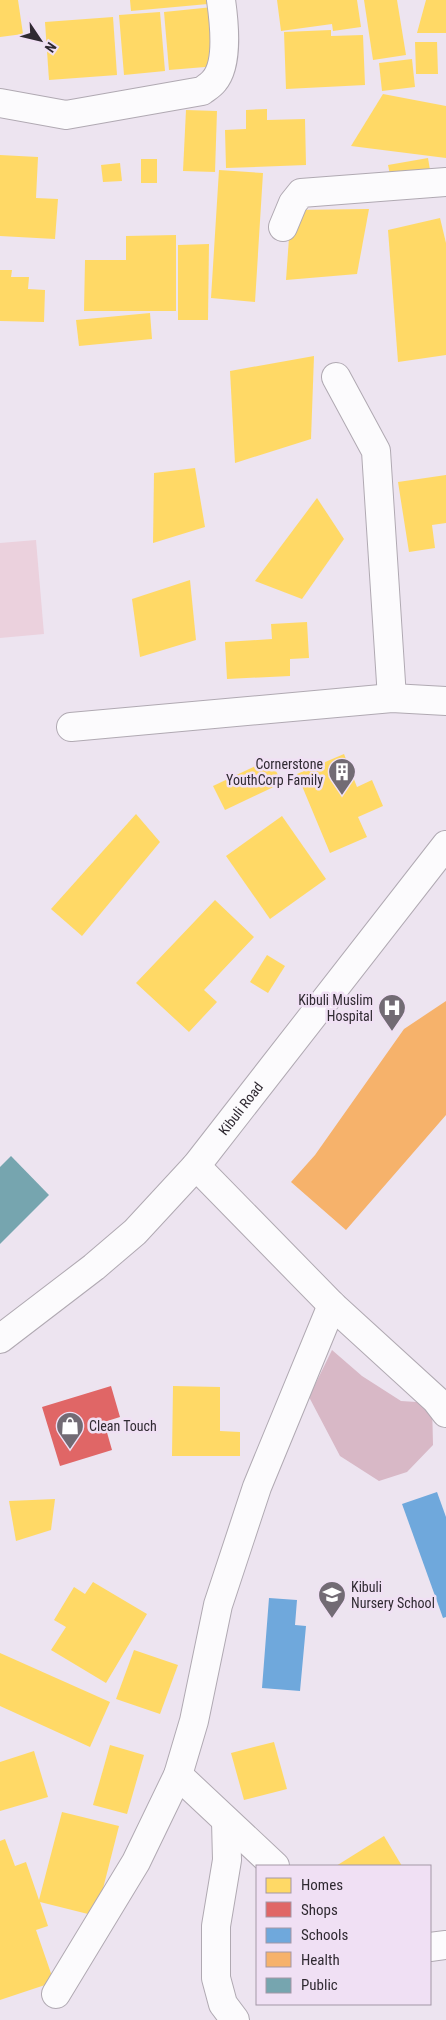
<svg xmlns="http://www.w3.org/2000/svg" width="446" height="2020" font-family="'Roboto Condensed',sans-serif">
	<rect width="100%" height="100%" fill="#ede4f0"/>
	<path fill="#ebd1dd" d="M36,540L44,634L0,638V543Z"/>
	<path fill="#d8b8c6" d="M332,1350L362,1376L401,1401L432,1403L433,1445L407,1472L379,1481L340,1456L309,1397Z"/>
	<g fill="#ffd966">
		<path d="M0,0H18L23,34L0,37Z"/>
		<path d="M130,0H207L208,4L131,11Z"/>
		<path d="M277,0H357L361,27L333,31L332,24L281,31Z"/>
		<path d="M364,0H397L406,55L373,60Z"/>
		<path d="M426,0H446V33H417Z"/>
		<path d="M213,7L217,66L169,70L164,12Z"/>
		<path d="M160,12L165,71L124,75L119,15Z"/>
		<path d="M113,17L117,75L49,80L45,22Z"/>
		<path d="M331,30V36L363,35L365,85L286,89L284,32Z"/>
		<path d="M415,42H437L438,74H416Z"/>
		<path d="M412,59L415,87L382,91L379,63Z"/>
		<path d="M383,94L446,106V158L351,146Z"/>
		<path d="M267,109V120L305,119L306,165L226,168L225,130L246,129V110Z"/>
		<path d="M186,110L217,111L215,172L183,171Z"/>
		<path d="M0,155L38,157L36,198L58,199L55,239L0,236Z"/>
		<path d="M428,158L431,176L392,184L388,165Z"/>
		<rect x="141" y="159" width="16" height="24"/>
		<path d="M120,163L122,181L103,182L101,165Z"/>
		<path d="M219,170L263,173L255,302L211,298Z"/>
		<path d="M369,209L357,274L286,280L291,210Z"/>
		<path d="M440,218L446,243V355L398,362L388,230Z"/>
		<path d="M176,235V311H84L85,260H126V236Z"/>
		<path d="M209,244L208,320H178V245Z"/>
		<path d="M0,270H12L11,277H29L28,289L45,290L44,322L0,321Z"/>
		<path d="M150,313L152,339L79,346L76,320Z"/>
		<path d="M314,356L311,439L235,463L230,371Z"/>
		<path d="M195,468L205,527L153,543L154,473Z"/>
		<path d="M446,475V523L432,525L435,548L409,552L398,482Z"/>
		<path d="M317,498L344,539L302,599L255,581Z"/>
		<path d="M190,580L196,640L140,657L132,599Z"/>
		<path d="M307,622L309,658L290,659V676L227,679L225,642L272,639L271,624Z"/>
		<path d="M344,754L357,787L372,780L383,806L358,817L367,837L330,853L297,774Z"/>
		<path d="M270,759L282,783L225,810L213,786Z"/>
		<path d="M136,814L160,842L82,936L51,909Z"/>
		<path d="M282,816L326,879L270,919L226,856Z"/>
		<path d="M215,900L254,937L204,990L217,1002L189,1032L136,983Z"/>
		<path d="M267,955L285,966L268,993L250,982Z"/>
		<path d="M173,1386L220,1387V1431L240,1432V1456H172Z"/>
		<path d="M55,1499L51,1530L16,1541L9,1501Z"/>
		<path d="M93,1582L147,1614L106,1683L51,1650L66,1627L54,1620L74,1587L85,1594Z"/>
		<path d="M134,1650L178,1665L160,1714L116,1699Z"/>
		<path d="M0,1653L110,1702L90,1747L0,1706Z"/>
		<path d="M274,1742L287,1789L244,1800L231,1753Z"/>
		<path d="M110,1745L144,1755L127,1814L93,1805Z"/>
		<path d="M34,1751L48,1797L0,1811V1762Z"/>
		<path d="M62,1812L119,1826L96,1916L40,1902L48,1926L36,1930L54,1982L0,2000V1841L5,1839L15,1866L26,1862L39,1900Z"/>
		<path d="M384,1836L402,1866H336Z"/>
	</g>
	<path fill="#e06666" d="M111,1386L120,1417L104,1422L112,1450L60,1466L42,1407Z"/>
	<g fill="#6fa8dc">
		<path d="M437,1492L446,1517V1617L443,1618L402,1504Z"/>
		<path d="M269,1598L297,1600L295,1625L306,1626L300,1691L262,1688Z"/>
	</g>
	<path fill="#f6b26b" d="M446,1001V1115L346,1230L291,1182L315,1155L404,1029Z"/>
	<path fill="#76a5af" d="M11,1156L49,1195L0,1244V1167Z"/>
	<g fill="none" stroke-linecap="round" stroke-linejoin="round">
		<defs>
			<g id="minor">
				<path d="M0,103L66,115L202,91C206,88 211,85 214,81C229,64 224,21 221,0"/>
				<path d="M283,227L293,203L301,193L446,182"/>
				<path d="M336,377L376,451L392,698"/>
				<path d="M71,727L392,698L446,701"/>
				<path d="M196,1166L332,1305L436,1400L446,1413"/>
				<path id="s1" d="M0,1339L94,1267L135,1232L196,1166L446,845"/>
				<path d="M178,1775L275,1866"/>
				<path d="M226,1821L227,1860L216,1926V1978L223,2004L235,2020"/>
				<path d="M430,1947L446,1945"/>
				<path d="M56,1994L136,1862L178,1775L194,1721L218,1605L257,1487L332,1305"/>
			</g>
		</defs>
		<use href="#minor" stroke="#b0a9b2" stroke-width="30"/>
		<use href="#minor" stroke="#fcfbfd" stroke-width="28"/>
	</g>
	<defs>
		<symbol id="building-pin" viewBox="-11 -11 22 30"><path d="M0 17L-7.5 6A9.5 9.5 0 1 1 7.5 6Z" fill="#726b74" stroke="#f0e0f4"/><path d="M-4-6H4V6H1V3H-1V6H-4ZM-2.5-4.3h1.7v1.8h-1.7ZM.8-4.3h1.7v1.8H.8ZM-2.5-1h1.7V.8h-1.7ZM.8-1h1.7V.8H.8Z" fill="#fff"/></symbol>
		<symbol id="hospital-pin" viewBox="-11 -11 22 30"><path d="M0 17L-7.5 6A9.5 9.5 0 1 1 7.5 6Z" fill="#726b74" stroke="#f0e0f4"/><path d="M-5-5h3v3.5h4V-5h3V5h-3V1.5h-4V5h-3Z" fill="#fff"/></symbol>
		<symbol id="shop-pin" viewBox="-11 -11 22 30"><path d="M0 17L-7.5 6A9.5 9.5 0 1 1 7.5 6Z" fill="#726b74" stroke="#f0e0f4"/><path d="M-5-2.5h2.3a2.7 3.5 0 0 1 5.4 0H5L5.5 6h-11ZM-1.5-2.5h3a1.5 2.3 0 0 0-3 0Z" fill="#fff"/></symbol>
		<symbol id="school-pin" viewBox="-11 -11 22 30"><path d="M0 17L-7.5 6A9.5 9.5 0 1 1 7.5 6Z" fill="#726b74" stroke="#f0e0f4"/><path d="M0-5L7-2L0 1L-7-2ZM-4 1L0 2.5L4 1V4Q0 6-4 4Z" fill="#fff"/></symbol>
	</defs>
	<g fill-rule="evenodd">
		<use href="#building-pin" x="326" y="756" width="32" height="43"/>
		<use href="#hospital-pin" x="376" y="992" width="32" height="43"/>
		<use href="#shop-pin" x="54" y="1410" width="32" height="43"/>
		<use href="#school-pin" x="316" y="1579" width="32" height="43"/>
	</g>
	<g text-anchor="middle" dominant-baseline="central" stroke-width="5" stroke-linejoin="round" paint-order="stroke">
		<g font-size="14" fill="#302a32" stroke="#f0e0f4" text-anchor="end">
			<text x="323" y="764">Cornerstone<tspan x="323" dy="16">YouthCorp Family</tspan></text>
			<text x="373" y="1000">Kibuli Muslim<tspan x="373" dy="16">Hospital</tspan></text>
			<text x="89" y="1426" text-anchor="start">Clean Touch</text>
			<text x="351" y="1587" text-anchor="start">Kibuli<tspan x="351" dy="16">Nursery School</tspan></text>
		</g>
		<g font-size="14" fill="#302a32" stroke="#f0e0f4">
			<text stroke="none"><textPath href="#s1" startOffset="335">Kibuli Road</textPath></text>
		</g>
	</g>
	<rect x="256" y="1865" width="175" height="140" fill="#f0e0f4" stroke="#a397a6"/>
	<rect x="266" y="1878" width="25" height="15" fill="#ffd966" stroke="#a397a6"/>
	<text x="301" y="1890" font-size="15" fill="#302a32">Homes</text>
	<rect x="266" y="1902" width="25" height="15" fill="#e06666" stroke="#a397a6"/>
	<text x="301" y="1915" font-size="15" fill="#302a32">Shops</text>
	<rect x="266" y="1928" width="25" height="15" fill="#6fa8dc" stroke="#a397a6"/>
	<text x="301" y="1940" font-size="15" fill="#302a32">Schools</text>
	<rect x="266" y="1952" width="25" height="15" fill="#f6b26b" stroke="#a397a6"/>
	<text x="301" y="1965" font-size="15" fill="#302a32">Health</text>
	<rect x="266" y="1978" width="25" height="15" fill="#76a5af" stroke="#a397a6"/>
	<text x="301" y="1990" font-size="15" fill="#302a32">Public</text>
	<g transform="translate(40 40) rotate(125)" stroke="#f0e0f4" stroke-width="4" paint-order="stroke">
	<path d="M0-4L9 19L0 12L-9 19Z" fill="#302a32"/>
	<text y="-8" font-size="14" font-weight="bold" text-anchor="middle" fill="#302a32">N</text>
	</g>
</svg>
